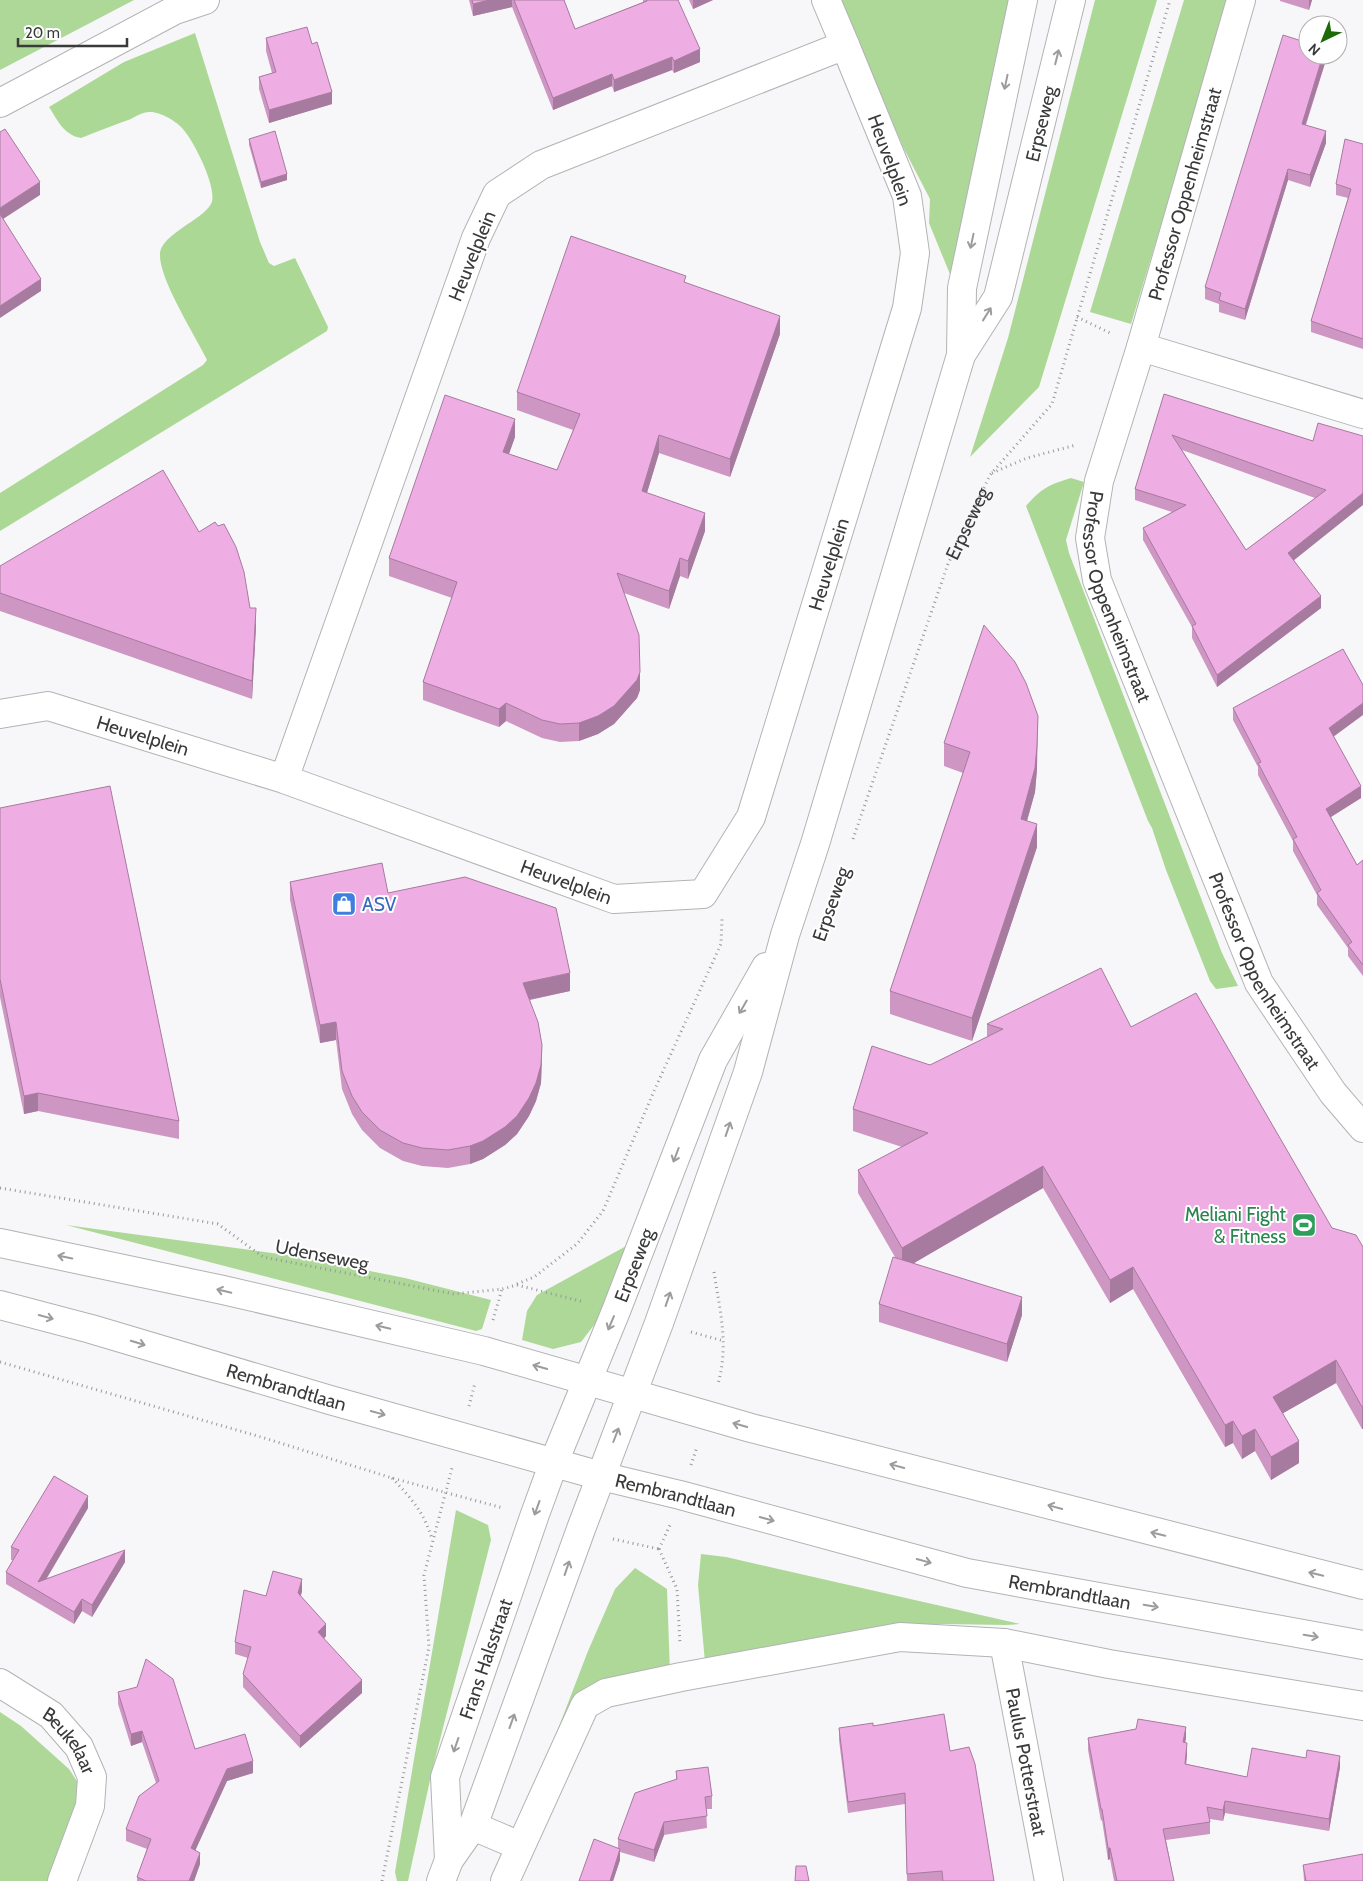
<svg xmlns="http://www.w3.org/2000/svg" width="1363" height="1881" font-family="Cabin,sans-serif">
	<rect width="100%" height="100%" fill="#f7f7f9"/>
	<g fill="#aed898">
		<path d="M0,0H134L0,70Z"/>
		<path d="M841,0H1017L954,284L929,223L930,199L903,147Z"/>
		<path d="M1184,0H1229L1131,324L1090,312Z"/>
		<path d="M66,1225L294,1256L405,1278L491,1300L482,1329L476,1331Z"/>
		<path d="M628,1245L601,1316L581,1342L553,1349L522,1340L527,1311L537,1295Z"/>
		<path d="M456,1510L488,1525L491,1540L432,1771L408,1881H397L395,1872Z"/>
		<path d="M701,1554L726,1557L1020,1624L1006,1625L943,1624L878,1628L775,1646L705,1662L698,1585Z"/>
		<path d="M635,1568L667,1589L670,1673L589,1716L538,1781L588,1651L615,1589Z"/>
		<path d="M0,1712L21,1726L69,1769L84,1792L52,1881H0Z"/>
	</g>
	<g fill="#acd895">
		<path d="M1095,0H1157L1039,387L970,457L1008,338Z"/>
		<path d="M195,33L260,242L269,263L274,266L295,258L328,327L327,331L0,531V493L203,365L207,360C195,335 158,278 160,253C162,234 201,221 211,204C219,190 193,139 182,128C176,121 159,111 149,112C143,112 136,116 131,119C114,125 98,131 81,138C64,135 58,121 49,107L124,62Z"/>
		<path d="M1071,478L1084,482L1066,540L1069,553L1222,953L1238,986L1216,989L1210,981L1166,870L1152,828L1148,821L1026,506C1042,488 1048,485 1071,478Z"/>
	</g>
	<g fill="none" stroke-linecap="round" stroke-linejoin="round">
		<defs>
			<g id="street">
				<path d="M826,0L845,45"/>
				<path id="s2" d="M1241,0L1141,347L1099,481L1090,538L1097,580L1259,983L1333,1093L1363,1128"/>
				<path d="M0,103L175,10L205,0"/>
				<path d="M1141,347L1363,414"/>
				<path id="s3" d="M0,714L48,706L284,779L614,899L703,894L751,817L907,308L915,253L907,196L845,45L541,165L497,194L476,238L284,779"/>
				<path id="s4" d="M1004,1643L1049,1881"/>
				<path id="s5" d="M0,1683L51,1715L79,1747L92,1777L90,1806L62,1881"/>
				<path d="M473,1826L520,1846"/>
				<path d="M505,1881L585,1705L606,1693L681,1677L900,1637L1004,1643L1109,1664L1363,1706"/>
			</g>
			<g id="secondary">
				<path d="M961,355L962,288L1023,0"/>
				<path d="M0,1243L223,1290L484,1351L751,1428L1363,1585"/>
				<path id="s6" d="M0,1305L91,1329L330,1400L601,1476L680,1495L967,1573L1363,1645"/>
				<path id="s7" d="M449,1860L445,1777L534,1517L554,1462L616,1311L713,1060L766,967"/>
				<path id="s8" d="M441,1881L449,1860L473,1826L581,1529L659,1323L748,1072L785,935L815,844L961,355L998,297L1071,0"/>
			</g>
		</defs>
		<use href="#street" stroke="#b2b3b4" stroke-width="30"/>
		<use href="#secondary" stroke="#b2b3b4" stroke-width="30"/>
		<g stroke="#989899" stroke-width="3" stroke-dasharray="1 4" stroke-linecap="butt">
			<path d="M1077,317L1110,333"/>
			<path d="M992,473L1027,458L1076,445"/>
			<path id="s1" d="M853,839L948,564L990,475L1052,404L1170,0"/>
			<path d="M0,1188L218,1224L263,1257L454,1294L502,1289L517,1285L584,1302"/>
			<path d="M714,1272C720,1312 729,1344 718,1384"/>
			<path d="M517,1284L534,1277L577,1244L603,1211L654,1091L721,944L722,919"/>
			<path d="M493,1320L502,1289"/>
			<path d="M691,1332L724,1341"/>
			<path d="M0,1362L261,1437L392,1478L503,1508"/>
			<path d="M469,1406L475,1383"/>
			<path d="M691,1465L697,1447"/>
			<path d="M392,1478C411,1498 424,1512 432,1539"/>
			<path d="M613,1539L659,1549"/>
			<path d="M659,1549L670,1525"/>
			<path d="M659,1549L677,1589L680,1644"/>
			<path d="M382,1881L429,1647L424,1575L452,1468"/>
		</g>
		<use href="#street" stroke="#fff" stroke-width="28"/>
		<use href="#secondary" stroke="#fff" stroke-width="28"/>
	</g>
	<g fill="#ce96c3" fill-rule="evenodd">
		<path d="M469,0H564L575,29L643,2V0H678L700,62L674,73L672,70L614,92L612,86L553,110L512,7L473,16Z"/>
		<path d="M689,0H713L693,9Z"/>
		<path d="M1280,0H1312L1309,10L1280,1Z"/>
		<path d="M266,38L332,104L269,123L259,89V77L272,73L266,51Z"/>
		<path d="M1326,55V60L1306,125L1326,143L1310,187L1288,180L1245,320L1219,312V304L1205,299V287Z"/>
		<path d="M249,139L287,180L261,188L249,145Z"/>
		<path d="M1363,144V349L1311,332V321L1348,198L1336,195V184Z"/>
		<path d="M686,283L780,334L730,477L659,453L647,493L705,531L688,579L680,576L669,609L624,593L640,690L637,698L614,724L598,734L579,741L560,742L542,738L506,721L499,727L423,700V682L452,598L389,576V558L515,437L509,454L557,470L573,430L517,410V392Z"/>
		<path d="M1164,394L1313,441L1363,436L1294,560L1321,608L1217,687L1192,638V627L1143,540V528L1172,512L1135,500V489ZM1182,450L1243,472L1315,498L1246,550Z"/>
		<path d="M199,532L250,608L256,626L252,699L0,611V566Z"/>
		<path d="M1233,708L1333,737L1361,798L1331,817L1357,865L1363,860V976L1348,956V948L1317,905V895L1293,851V841L1258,775V767L1233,720Z"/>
		<path d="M944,743L1037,769L1035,792L1027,821L1037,847L972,1041L890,1014V991L963,773L944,766Z"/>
		<path d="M0,808L179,1121V1139L38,1111L24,1114L0,997Z"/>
		<path d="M290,882L388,893L570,991L530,1000L542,1063L541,1083L536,1101L529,1116L517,1134L505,1145L483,1159L470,1164L448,1168L422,1166L403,1161L380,1148L362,1130L352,1114L342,1089L336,1040L320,1043L290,900Z"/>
		<path d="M987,1024L1131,1027L1332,1228L1363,1247V1429H1362L1336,1383L1283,1413L1299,1463L1271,1480L1255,1451L1242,1459L1233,1443L1225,1447L1133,1289L1110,1303L1043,1188L914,1263L1022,1315L1007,1362L879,1322V1304L895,1257L858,1193V1170L902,1147L853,1131V1109L930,1065L987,1037Z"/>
		<path d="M88,1508L47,1578L125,1562L92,1617L82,1611L74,1624L6,1584V1572L13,1560H11V1547Z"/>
		<path d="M302,1591L301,1596L326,1636L324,1639L362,1693L300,1748L243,1687V1674L248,1658L235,1654V1642L266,1596Z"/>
		<path d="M118,1692L195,1749L253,1773L227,1781L195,1850L200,1864L194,1881H137V1877L147,1849L126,1841V1829L156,1783L142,1742L131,1746L118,1704Z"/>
		<path d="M873,1726L950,1751L994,1881H907L905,1804L848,1813L839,1740V1728Z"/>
		<path d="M1136,1729L1186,1738L1185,1742L1187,1754L1186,1764L1247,1777L1340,1767L1329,1831L1225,1813L1223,1821L1210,1819V1834L1166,1840L1174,1881H1114L1110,1859L1108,1860L1102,1820L1101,1821L1088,1750V1738Z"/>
		<path d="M676,1771L712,1796V1809H706L707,1828L664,1835L654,1862L620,1852V1860L613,1881H579L618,1848V1839L676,1779Z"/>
		<path d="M1303,1865L1363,1881H1304Z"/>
	</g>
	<g fill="#a77a9f">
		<path d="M489,0H512V7L473,16V4Z"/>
		<path d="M693,0H713L693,9Z"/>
		<path d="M1309,0H1312L1309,10Z"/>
		<path d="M700,49V62L674,73V61Z"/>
		<path d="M1323,55H1326V60L1302,135V124Z"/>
		<path d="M672,57V70L614,92V80Z"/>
		<path d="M612,74V86L553,110V98Z"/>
		<path d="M332,92V104L269,123V110Z"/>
		<path d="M1326,131V143L1310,187V175Z"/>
		<path d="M1288,169V180L1245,320V309Z"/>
		<path d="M287,174V180L261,188V182Z"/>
		<path d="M40,182V195L0,221V208Z"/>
		<path d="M41,279V291L0,318V306Z"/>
		<path d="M780,316V334L730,477V459Z"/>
		<path d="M515,419V437L503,470V452Z"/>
		<path d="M659,435V453L642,509V491Z"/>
		<path d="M1363,493V505L1288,565V553Z"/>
		<path d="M705,513V531L688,579V561Z"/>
		<path d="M680,558V576L669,609V591Z"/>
		<path d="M1321,596V608L1217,687V675Z"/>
		<path d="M256,608V626L252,699V681Z"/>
		<path d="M640,672V690L637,698L614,724L598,734L579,741V723Z"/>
		<path d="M506,703V721L499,727V709Z"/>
		<path d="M1363,703V715L1329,740V728Z"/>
		<path d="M1038,716L1037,769L1035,792L1021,842V819Z"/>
		<path d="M1361,786V798L1326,820V809Z"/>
		<path d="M1037,824V847L972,1041V1018Z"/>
		<path d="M570,973V991L523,1001V983Z"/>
		<path d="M336,1022V1040L320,1043V1025Z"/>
		<path d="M542,1045L541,1083L536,1101L529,1116L517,1134L505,1145L483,1159L470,1164V1146Z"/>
		<path d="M38,1093V1111L24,1114V1096Z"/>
		<path d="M1043,1166V1188L902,1270V1248Z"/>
		<path d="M1133,1267V1289L1110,1303V1280Z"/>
		<path d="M1022,1297V1315L1007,1362V1344Z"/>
		<path d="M1336,1360V1383L1273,1419V1397Z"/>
		<rect x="1362" y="1407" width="1" height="22"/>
		<path d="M1233,1421V1443L1225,1447V1425Z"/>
		<path d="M1255,1429V1451L1242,1459V1436Z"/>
		<path d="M1299,1441V1463L1271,1480V1457Z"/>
		<path d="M88,1496V1508L39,1591L38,1582Z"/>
		<path d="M125,1550V1562L92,1617V1605Z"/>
		<path d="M302,1579V1591L298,1605V1593Z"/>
		<path d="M82,1599V1611L74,1624V1612Z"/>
		<path d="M326,1624V1636L318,1644V1632Z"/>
		<path d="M362,1680V1693L300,1748V1736Z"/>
		<path d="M1186,1727V1738L1183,1754V1742Z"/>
		<path d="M142,1731V1742L131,1746V1734Z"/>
		<path d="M1187,1743V1754L1185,1776V1764Z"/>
		<path d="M1340,1756V1767L1329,1831V1819Z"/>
		<path d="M253,1761V1773L227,1781L191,1860V1848L227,1769Z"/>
		<path d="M1225,1801V1813L1223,1821V1810Z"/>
		<path d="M664,1822V1835L654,1862V1850Z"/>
		<path d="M1108,1848H1110V1859L1108,1860Z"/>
		<path d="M620,1849V1860L613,1881H610Z"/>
		<path d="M200,1853V1864L194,1881H189Z"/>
	</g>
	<g fill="#efaee3" stroke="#a77a9f" fill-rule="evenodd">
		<path d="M472,0H489L473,4Z"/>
		<path d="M514,0H564L575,29L647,1V0H678L700,49L674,61L672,57L614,80L612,74L553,98Z"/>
		<path d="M307,27L312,44L317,42L332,92L269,110L259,77L276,72L266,38Z"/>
		<path d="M1283,35L1308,43V55H1323L1302,124L1326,131L1310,175L1288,169L1245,309L1219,300L1221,293L1205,287Z"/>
		<path d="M5,129L40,182L0,208V132Z"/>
		<path d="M275,131L287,174L261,182L249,139Z"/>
		<path d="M1345,139L1363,144V339L1311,321L1351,189L1336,184Z"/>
		<path d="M0,214L41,279L0,306Z"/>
		<path d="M571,236L686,276L684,282L780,316L730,459L659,435L642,491L705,513L688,561L680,558L669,591L617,573L639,635L640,672L637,680L614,706L598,716L579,723L560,724L542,720L506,703L499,709L423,682L457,582L389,558L445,395L515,419L503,452L557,470L580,414L517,392Z"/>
		<path d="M1164,394L1313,441L1318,423L1363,436V493L1288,553L1321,596L1217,675L1192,626L1196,624L1143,528L1186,505L1135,489ZM1172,435L1326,490L1246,550Z"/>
		<path d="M163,470L199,532L215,522L218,526L224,524L236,547L244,572L250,608H256L252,681L0,593V566Z"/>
		<path d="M984,625L1015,662L1026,683L1038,716L1037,746L1035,768L1021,819L1037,824L972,1018L890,991L970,752L944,743Z"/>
		<path d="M1343,649L1363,685V703L1329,728L1361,786L1326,809L1357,865L1363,860V965L1348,945L1352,942L1317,893L1321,890L1293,839L1297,837L1258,763L1261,762L1233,708Z"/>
		<path d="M110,786L179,1121L38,1093L24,1096L0,979V808Z"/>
		<path d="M382,863L388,893L465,877L556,908L570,973L523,983L538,1022L542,1045L541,1065L536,1083L529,1098L517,1116L505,1127L483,1141L470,1146L448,1150L422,1148L403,1143L380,1130L362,1112L352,1096L342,1071L336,1022L320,1025L290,882Z"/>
		<path d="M1101,968L1131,1027L1196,993L1332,1228L1356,1235L1363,1247V1407H1362L1336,1360L1273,1397L1299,1441L1271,1457L1255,1429L1242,1436L1233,1421L1225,1425L1133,1267L1110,1280L1043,1166L902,1248L858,1170L928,1133L853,1109L872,1046L930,1065L1003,1029L987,1024Z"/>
		<path d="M893,1257L1022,1297L1007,1344L879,1304Z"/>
		<path d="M54,1476L88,1496L38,1582L125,1550L92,1605L82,1599L74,1612L6,1572L19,1550L11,1547Z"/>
		<path d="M273,1571L302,1579L298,1593L326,1624L318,1632L362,1680L300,1736L243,1674L251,1647L235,1642L244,1590L266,1596Z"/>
		<path d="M146,1659L173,1679L195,1749L245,1734L253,1761L227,1769L191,1848L200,1853L189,1881H146L137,1877L151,1839L126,1829L139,1796L159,1781L142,1731L131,1734L118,1692L137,1687Z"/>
		<path d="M944,1714L950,1751L969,1747L975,1764L994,1881H943L942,1871L907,1874L905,1793L848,1802L839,1728L873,1723V1726Z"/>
		<path d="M1138,1719L1186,1727L1183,1742L1187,1743L1185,1764L1247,1777L1252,1748L1306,1758L1307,1750L1340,1756L1329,1819L1225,1801L1223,1810L1207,1807L1210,1822L1163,1829L1174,1881H1117L1110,1848H1108L1102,1809H1101L1088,1738L1136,1729Z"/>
		<path d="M708,1767L712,1796L705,1797L707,1816L664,1822L654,1850L618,1839L635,1793L677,1779L676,1771Z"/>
		<path d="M594,1839L620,1849L610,1881H579Z"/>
		<path d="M1363,1854V1881H1306L1303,1865Z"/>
		<path d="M796,1866H806L809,1881H795Z"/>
	</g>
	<defs><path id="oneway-shaft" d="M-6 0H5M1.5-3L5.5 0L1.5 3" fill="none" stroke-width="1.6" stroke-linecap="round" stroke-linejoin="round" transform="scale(1.25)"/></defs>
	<g stroke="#9c9c9c">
		<use href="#oneway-shaft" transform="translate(1057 57) rotate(-76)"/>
		<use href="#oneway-shaft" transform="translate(1006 82) rotate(102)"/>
		<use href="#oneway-shaft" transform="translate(972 241) rotate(102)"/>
		<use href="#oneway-shaft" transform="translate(987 314) rotate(-58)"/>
		<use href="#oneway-shaft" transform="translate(743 1007) rotate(120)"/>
		<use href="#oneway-shaft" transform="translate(728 1129) rotate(-71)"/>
		<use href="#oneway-shaft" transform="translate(676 1155) rotate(111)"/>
		<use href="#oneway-shaft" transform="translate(65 1257) rotate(-168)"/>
		<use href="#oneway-shaft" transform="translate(224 1291) rotate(-167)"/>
		<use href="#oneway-shaft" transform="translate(668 1299) rotate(-71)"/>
		<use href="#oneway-shaft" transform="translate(46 1317) rotate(15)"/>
		<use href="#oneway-shaft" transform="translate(611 1323) rotate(113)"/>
		<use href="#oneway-shaft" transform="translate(383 1327) rotate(-167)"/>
		<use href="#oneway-shaft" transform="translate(138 1343) rotate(17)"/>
		<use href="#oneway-shaft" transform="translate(540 1367) rotate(-164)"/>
		<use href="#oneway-shaft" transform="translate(378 1413) rotate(15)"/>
		<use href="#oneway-shaft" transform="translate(740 1425) rotate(-164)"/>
		<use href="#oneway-shaft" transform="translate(616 1435) rotate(-69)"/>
		<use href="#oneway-shaft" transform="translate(897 1466) rotate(-165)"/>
		<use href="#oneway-shaft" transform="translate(1055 1507) rotate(-165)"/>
		<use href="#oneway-shaft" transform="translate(537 1508) rotate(110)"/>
		<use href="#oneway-shaft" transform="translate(767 1519) rotate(15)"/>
		<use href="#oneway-shaft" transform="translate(1158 1534) rotate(-166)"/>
		<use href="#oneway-shaft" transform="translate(924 1561) rotate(15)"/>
		<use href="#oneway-shaft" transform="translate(567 1568) rotate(-71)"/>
		<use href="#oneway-shaft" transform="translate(1316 1574) rotate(-166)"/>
		<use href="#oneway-shaft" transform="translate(1151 1606) rotate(10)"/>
		<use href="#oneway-shaft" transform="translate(1311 1636) rotate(10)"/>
		<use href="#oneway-shaft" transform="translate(512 1721) rotate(-70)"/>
		<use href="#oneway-shaft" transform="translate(456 1745) rotate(109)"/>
	</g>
	<defs>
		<symbol id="shop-square" viewBox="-11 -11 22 22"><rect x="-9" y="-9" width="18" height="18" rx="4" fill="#3f7fe0" stroke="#fff"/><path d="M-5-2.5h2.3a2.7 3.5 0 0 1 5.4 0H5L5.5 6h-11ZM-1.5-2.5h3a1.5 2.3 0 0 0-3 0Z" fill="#fff"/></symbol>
		<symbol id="stadium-square" viewBox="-11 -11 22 22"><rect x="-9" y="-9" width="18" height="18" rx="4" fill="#2e9e5b" stroke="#fff"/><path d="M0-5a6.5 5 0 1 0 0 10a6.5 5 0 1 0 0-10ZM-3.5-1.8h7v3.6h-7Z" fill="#fff"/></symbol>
	</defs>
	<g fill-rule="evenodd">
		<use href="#shop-square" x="330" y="890" width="28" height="28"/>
		<use href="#stadium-square" x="1290" y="1211" width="28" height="28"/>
	</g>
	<g text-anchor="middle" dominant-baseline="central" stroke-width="4" stroke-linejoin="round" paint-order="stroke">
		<g font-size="19" fill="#393a3a" stroke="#fff">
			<text stroke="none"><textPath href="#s8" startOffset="1862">Erpseweg</textPath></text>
			<text transform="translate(890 160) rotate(70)">Heuvelplein</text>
			<text transform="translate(1185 194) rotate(-74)">Professor Oppenheimstraat</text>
			<text transform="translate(472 256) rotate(-68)">Heuvelplein</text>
			<text stroke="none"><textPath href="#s1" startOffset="336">Erpseweg</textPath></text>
			<text stroke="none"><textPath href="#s3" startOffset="1091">Heuvelplein</textPath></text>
			<text stroke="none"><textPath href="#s2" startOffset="622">Professor Oppenheimstraat</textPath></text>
			<text stroke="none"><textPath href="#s3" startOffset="148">Heuvelplein</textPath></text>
			<text stroke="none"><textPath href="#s3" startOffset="596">Heuvelplein</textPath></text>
			<text transform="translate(831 904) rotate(-71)">Erpseweg</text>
			<text stroke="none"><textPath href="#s2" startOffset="1028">Professor Oppenheimstraat</textPath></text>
			<text transform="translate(322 1255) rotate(11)">Udenseweg</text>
			<text stroke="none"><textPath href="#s7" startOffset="629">Erpseweg</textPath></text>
			<text stroke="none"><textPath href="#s6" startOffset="298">Rembrandtlaan</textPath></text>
			<text stroke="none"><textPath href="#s6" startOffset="702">Rembrandtlaan</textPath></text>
			<text stroke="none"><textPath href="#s6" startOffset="1108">Rembrandtlaan</textPath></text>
			<text stroke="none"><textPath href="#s7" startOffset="208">Frans Halsstraat</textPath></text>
			<text stroke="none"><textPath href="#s5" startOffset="92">Beukelaar</textPath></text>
			<text stroke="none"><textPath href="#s4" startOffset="121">Paulus Potterstraat</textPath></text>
		</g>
		<g font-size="19" fill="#366cbe" stroke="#fff" text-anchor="start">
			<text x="362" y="904">ASV</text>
		</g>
		<g font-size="19" fill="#27864d" stroke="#fff" text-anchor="end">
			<text x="1286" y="1214">Meliani Fight<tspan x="1286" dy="22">&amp; Fitness</tspan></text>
		</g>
	</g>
	<g transform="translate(1323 40) rotate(223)"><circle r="24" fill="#ffffff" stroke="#b0b0b0"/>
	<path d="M0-4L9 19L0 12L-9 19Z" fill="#1e6a09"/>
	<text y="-8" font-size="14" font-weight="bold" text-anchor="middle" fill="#393a3a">N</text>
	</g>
	<path d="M18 38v8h109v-8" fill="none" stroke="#393a3a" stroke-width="2.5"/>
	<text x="25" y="38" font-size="15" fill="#393a3a" stroke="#ffffff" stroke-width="4" paint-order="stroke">20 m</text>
</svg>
